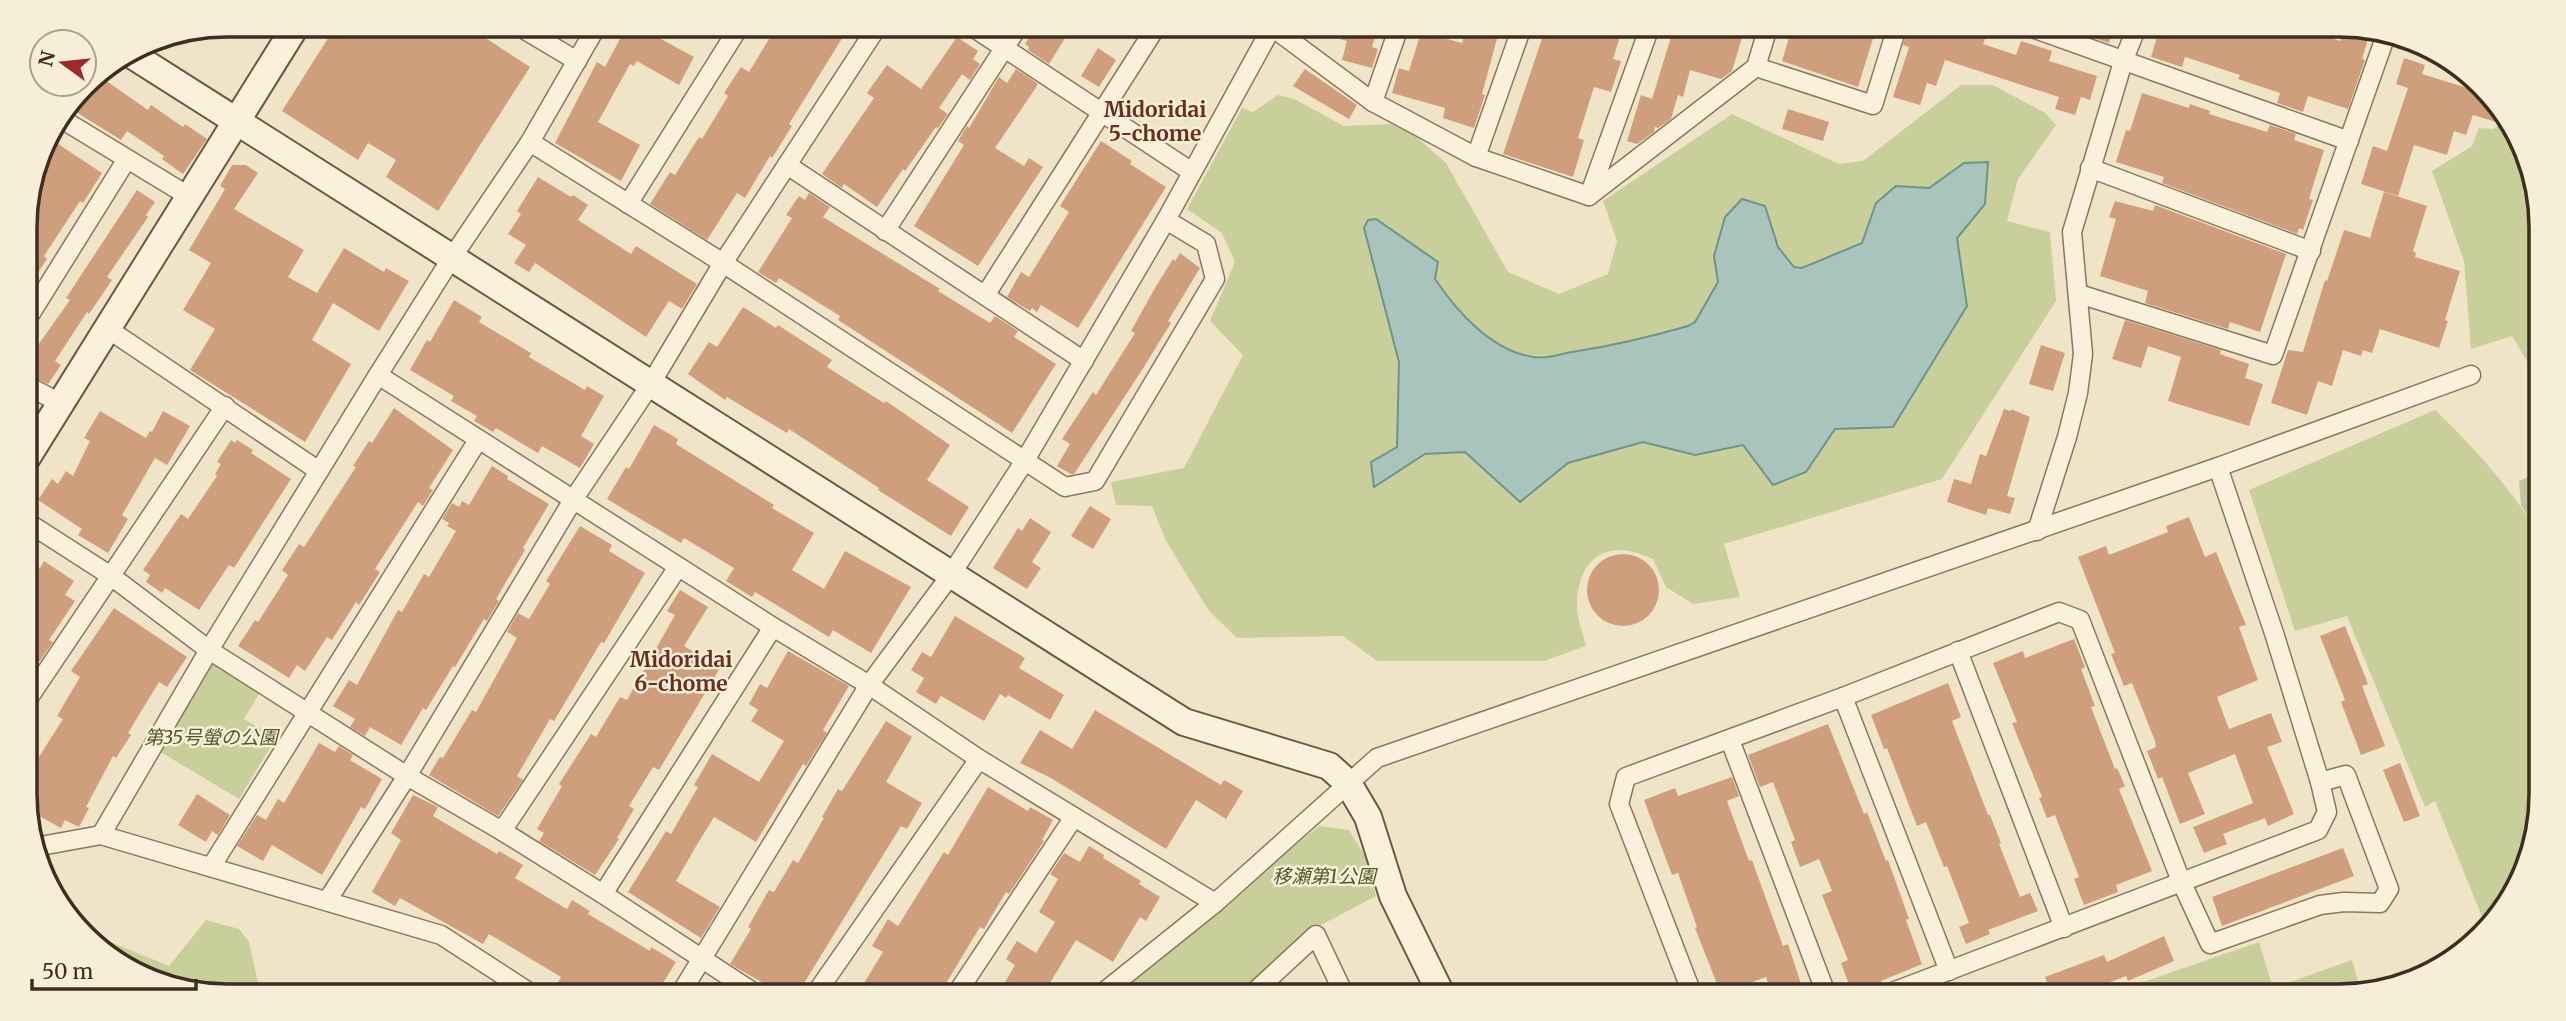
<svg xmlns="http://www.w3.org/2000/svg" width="2566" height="1021" font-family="Merriweather,'Noto Sans JP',serif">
	<rect width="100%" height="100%" fill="#f0e4c8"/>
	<g fill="#c9cf9b" fill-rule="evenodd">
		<path d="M1961,85H1993L2045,113L2056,125L2018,179L2007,221L2050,232L2056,301L1942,479L1724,544L1740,597L1693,604L1666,587L1653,559C1611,539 1579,553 1577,603C1576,616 1583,633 1586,646L1544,661H1377L1343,636L1237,638L1209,611L1166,541L1152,506L1116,505L1111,482L1184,468L1243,355L1210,321L1235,262L1222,233L1187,209L1242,108L1253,112L1278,95L1294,99L1344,126L1391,124L1413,134L1446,163L1508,272L1559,294L1608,274L1617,241L1603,201L1732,114L1839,164L1863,161ZM1964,163L1985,204L1957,238L1967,306L1835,429L1806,472L1743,445L1695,455L1643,442L1568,463L1520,502L1465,452L1425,454L1371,462L1397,447L1399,362L1364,228L1368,220L1376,219L1437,262L1435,279C1451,303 1481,338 1508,350C1547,368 1646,338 1688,326L1695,322L1718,282L1714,256L1765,206L1778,247L1794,267L1802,268L1862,243L1876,203L1896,186L1929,188Z"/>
		<path d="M2505,122L2540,200V359L2528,363L2512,336L2471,349L2464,261L2432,171L2472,146L2479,128L2493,129Z"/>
		<path d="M2435,410C2476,449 2511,489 2541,537V795L2531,860L2485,924L2435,801L2425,807L2347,616L2295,631L2249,490Z"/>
		<path d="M211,663L260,692L244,719L276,738L239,799L159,751Z"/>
		<path d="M1319,826L1349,830L1367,859L1376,896L1321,925L1243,996H1117L1190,931Z"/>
		<path d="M64,906L86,932L169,966L206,920L239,929L249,942L261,996H226L161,986L74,927Z"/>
		<path d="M2259,942L2273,988L2352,960L2360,988L2407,970L2410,975L2353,996H2103Z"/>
	</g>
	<path fill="#bfc49a" d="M2541,472V537L2521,505L2519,481Z"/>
	<path fill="#a9c4bc" stroke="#6f938a" stroke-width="2" d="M1988,162L1985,204L1957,238L1967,306L1893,427L1835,429L1806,472L1773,485L1743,445L1695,455L1643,442L1568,463L1520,502L1465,452L1425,454L1374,487L1371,462L1397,447L1399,362L1364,228L1368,220L1376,219L1438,262L1435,279C1457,312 1493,352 1534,357C1546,359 1560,354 1572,352C1612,346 1650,337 1688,326L1695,322L1718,282L1714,256L1725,217L1742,199L1765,206L1778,247L1794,267L1802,268L1862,243L1876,203L1896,186L1929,188L1964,163Z"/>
	<g fill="#cf9f7d">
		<path d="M337,24H464L530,67L438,211L386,177L396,160L368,143L358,160L282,111Z"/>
		<path d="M628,24H667L659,38L694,57L679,85L637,61L634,66L630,64L598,122L640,145L621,181L555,143L597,62L605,67Z"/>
		<path d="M778,24H851L789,124L792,126L772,158L770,156L745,198L737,193L707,240L650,204L670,172L675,175L699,137L702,139L728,96L724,93L741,67L749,72Z"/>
		<path d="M1037,24H1074L1049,64L1028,50L1029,47L1025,44Z"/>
		<path d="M1309,24H1379L1372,47L1378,49L1372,68L1342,60L1347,41L1308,30Z"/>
		<path d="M1468,24H1501L1482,94L1485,95L1474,128L1443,118L1445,108L1392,93L1399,68L1409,71L1421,32L1462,43Z"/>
		<path d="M1547,24H1624L1613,59L1621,61L1611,92L1594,87L1578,138L1584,140L1573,177L1503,154Z"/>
		<path d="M1675,24H1746L1732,71L1721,79L1690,70L1683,97L1678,95L1671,119L1658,128L1655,127L1654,132L1637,144L1627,141L1641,95L1652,99Z"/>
		<path d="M1793,24H1886L1882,38L1874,35L1858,87L1782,61Z"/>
		<path d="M1909,24H1949L1986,36L1983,44L2016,55L2021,41L2052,51L2049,61L2097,76L2090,100L2081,97L2075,115L2055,109L2059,97L1945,60L1936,86L1927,83L1920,105L1893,97L1909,47L1903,45Z"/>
		<path d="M2063,24H2115L2109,43L2062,27Z"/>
		<path d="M2161,24L2203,37L2207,24H2290L2340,41L2344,28L2369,36L2362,59L2365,60L2348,109L2308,96L2303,112L2277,103L2280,93L2238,79L2240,75L2185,57L2182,67L2151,57Z"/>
		<path d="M957,37L978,51L973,59L980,64L970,80L962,74L939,108L948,114L938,128L936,127L905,171L903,169L877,207L844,184L842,188L822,174L874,98L867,93L887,65L921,89Z"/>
		<path d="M1098,48L1116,60L1099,87L1081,76Z"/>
		<path d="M2404,58L2425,65L2422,74L2493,96L2506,125L2473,115L2466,135L2454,131L2447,155L2414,145L2398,196L2361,184L2373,146L2387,151L2408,88L2396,84Z"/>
		<path d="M1016,69L1037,83V86L995,148L1024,166L1029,158L1043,167L978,266L914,226L964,145L958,141L967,126L969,128L999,77L1007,83Z"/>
		<path d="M1305,69L1357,105L1349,119L1293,86Z"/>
		<path d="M95,73L148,110L151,105L183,127L185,124L207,139L183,174L162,159L164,156L127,131L121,140L68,107Z"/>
		<path d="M2142,93L2189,108L2190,104L2210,111L2209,114L2267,132L2270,125L2296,134L2294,140L2324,150L2309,199L2313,200L2303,230L2299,228L2297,234L2162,183L2164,177L2116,162L2126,130L2130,131Z"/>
		<path d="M1788,109L1829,122L1823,141L1782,129Z"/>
		<path d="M46,136L102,173L83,203L80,201L44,256L47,259L25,292V213Z"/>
		<path d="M1101,141L1132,161L1130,164L1166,187L1078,328L1041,305L1037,312L1032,308L1030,311L1007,297L1021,272L1029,277L1069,212L1060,206Z"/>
		<path d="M232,165H246L258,173L234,209L304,250L288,277L317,293L344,248L384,272L386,268L409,281L379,331L333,303L312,340L351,364L305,442L190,370L215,329L183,310L211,263L189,250L225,189L220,186Z"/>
		<path d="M538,177L571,197L573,195L588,205L578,220L631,254L636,246L697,284L682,309L669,301L646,337L535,263L529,272L514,263L526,245L508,234L521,214L517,211Z"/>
		<path d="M137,190L155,202L146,215L148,217L107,277L112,280L89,314L87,312L55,361L61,365L48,384L26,374V362L70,300L66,298Z"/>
		<path d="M2384,192L2427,206L2413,251L2416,253L2415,257L2460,271L2445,320L2448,321L2439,348L2380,329L2372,353L2363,350L2361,356L2343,350L2332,386L2318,381L2307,415L2271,403L2288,350L2303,352L2325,280L2327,281L2344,230L2370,238Z"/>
		<path d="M809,193L830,207L823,217L940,289L938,291L990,323L995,316L1018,331L1014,337L1056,364L1012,433L838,320L840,316L779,278L776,283L758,272L792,218L786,215L799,196L805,200Z"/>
		<path d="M2115,201L2153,211L2155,205L2286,254L2260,332L2230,322L2228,329L2145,303L2148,291L2100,276L2116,219L2109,217Z"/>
		<path d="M1180,253L1200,268L1168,321L1171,323L1142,370L1074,474H1071L1057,466L1070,444L1062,439L1093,392L1096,395L1135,333L1131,331L1155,288L1173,259L1175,261Z"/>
		<path d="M454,300L482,317L479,322L531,353L529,357L585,390L587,386L604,396L581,436L594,444L580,468L542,446L538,453L496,428L493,432L474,421L477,416L451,401L454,396L410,370L427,340L430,342Z"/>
		<path d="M743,307L776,328L778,325L832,360L827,367L884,403L886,401L950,445L927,480L969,507L951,536L878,490L879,488L789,429L787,433L727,397L725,400L688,374L709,342L717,347Z"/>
		<path d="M2125,320L2221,350L2220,354L2249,364L2245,378L2263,384L2249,426L2168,401L2181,357L2148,346L2141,368L2112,359Z"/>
		<path d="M2041,345L2065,353L2053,391L2029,384Z"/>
		<path d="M394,408L453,450L429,488L433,490L423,506L418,502L375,569L380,572L359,605L356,602L332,640L327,637L305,671L297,665L289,678L238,646L255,620L258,622L288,575L282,570L299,544L304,547L356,467L353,466L369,441L372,443Z"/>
		<path d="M2004,409L2011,411V409L2030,417L2007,496L2015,498L2010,514L1988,508L1986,515L1947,502L1954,479L1971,484L1980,454L1986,456Z"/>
		<path d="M100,411L146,438L150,431L152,432L163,411L190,426L167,465L155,458L122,515L128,519L108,553L78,535L82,529L38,500L52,479L58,484L66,471L73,476L90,441L84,438Z"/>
		<path d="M654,425L678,439L676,444L774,505L772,508L814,533L792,570L824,589L845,551L911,587L871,653L833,630L829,637L755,592L752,597L726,581L734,568L684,538L681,543L607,499L626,467L629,469Z"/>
		<path d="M231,440L235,443L237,440L253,450L251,453L291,479L234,568L229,565L199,610L165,588L162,593L146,582L150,575L143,570L181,514L188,519L217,476L215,474L221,464L217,462Z"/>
		<path d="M492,466L508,476L507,479L549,504L523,548L525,550L496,599L499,601L487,621L484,619L455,667L453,666L426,710L423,708L401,745L370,727L365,736L350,727L355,719L333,706L349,680L357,685L398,610L402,612L424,574L429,577L456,531L447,526L449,523L442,519L452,503L459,507L462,501L469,505Z"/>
		<path d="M1090,506L1111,519L1093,549L1071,536Z"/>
		<path d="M2189,517L2205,557L2216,552L2246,625L2239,627L2258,680L2217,697L2229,729L2271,713L2282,742L2267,747L2294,814L2268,826L2265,818L2223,834L2227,844L2204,853L2193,827L2253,803L2235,754L2188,773L2205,814L2180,824L2162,777L2158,779L2147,751L2156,747L2155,741L2132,683L2124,686L2111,654L2115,653L2078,557L2106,546L2109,555L2168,532L2166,526Z"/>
		<path d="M1030,518L1051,532L1032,562L1041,568L1027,589L993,568L1018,528L1022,531Z"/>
		<path d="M580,526L612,545L609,551L645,573L604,643L601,642L554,721L550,719L517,776L523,780L498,816L429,775L440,757L443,758L472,710L476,712L517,638L507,632L518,613L529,619L550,584L546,581Z"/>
		<circle cx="1623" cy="590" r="36"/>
		<path d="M27,559L40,568L44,561L74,581L65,595L75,601L49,640L53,642L27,679Z"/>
		<path d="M680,590L708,607L684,646L720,668L659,770L653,767L629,806L634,809L617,838L619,839L595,875L539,841L544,833L537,829L562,786L559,784L591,734L596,737L620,697L627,700L675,615L667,611Z"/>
		<path d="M114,608L187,657L167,687L159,682L128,733L131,735L116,758L113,756L86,807L89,808L79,827L65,820L61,828L28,810V774L63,719L57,716L80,677L71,671Z"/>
		<path d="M955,616L1025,658L1019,668L1064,695L1050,720L1008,695L1006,698L1000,694L984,721L941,696L936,704L916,692L924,678L911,670L922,652L931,657Z"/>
		<path d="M2345,626L2368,684L2362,686L2385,746L2361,755L2341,702L2345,700L2320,636Z"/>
		<path d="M2074,639L2085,667L2081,669L2095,706L2091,707L2115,769L2117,768L2125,786L2119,789L2152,871L2116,885L2118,892L2084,905L2074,879L2079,877L2055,815L2047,818L2039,798L2042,797L2012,723L2017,722L1993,663L2023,651L2025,658Z"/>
		<path d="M788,651L849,686L823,730L827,733L806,766L803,764L756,842L714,817L695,848L676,881L720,907L701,938L628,892L666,831L671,834L698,787L694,785L712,754L759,782L784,741L751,721L758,710L749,704L760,684L767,688Z"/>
		<path d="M1948,683L1961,717L1952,721L1988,815H1990L2001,843L1999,844L2020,897L2030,893L2038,911L1988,930L1990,934L1966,944L1959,927L1969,923L1947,866L1944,867L1926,822L1917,826L1887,748L1884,749L1871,715Z"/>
		<path d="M1095,710L1221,785L1224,780L1243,791L1226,819L1196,800L1166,849L1051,778L1020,763L1040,730L1072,749Z"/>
		<path d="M886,721L912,737L886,782L922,803L907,829L901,826L796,996H786L730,964L751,929L748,927L769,890L774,892L793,860L798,863L824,818L822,817L838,789L842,791Z"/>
		<path d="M1828,724L1864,814L1867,812L1886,861L1888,860L1909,919L1906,920L1922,964L1881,981L1882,984L1853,995L1841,963L1848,960L1822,895L1832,891L1819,859L1800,867L1791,842L1795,840L1773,782L1760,787L1748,755Z"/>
		<path d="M319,743L335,752L339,746L353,755L350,760L382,779L365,809L361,807L322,875L272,845L263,861L237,846L257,815L266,820L278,799L284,803Z"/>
		<path d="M2400,763L2420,816L2404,822L2383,770Z"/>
		<path d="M1732,777L1739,796L1727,801L1749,861L1752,860L1783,946L1788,944L1805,996H1773L1766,977L1721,994L1695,928L1697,927L1678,873L1672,875L1644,800L1675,788L1678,796Z"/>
		<path d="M988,787L1028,811L1030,807L1053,820L1042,840L1044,841L1009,894L1006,892L984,929L980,927L945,985L948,986L944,996H856L883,952L872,946L888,919L898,926L944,852L948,855Z"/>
		<path d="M197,794L230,815L218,835L212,831L206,842L178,825Z"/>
		<path d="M413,795L438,807L433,816L497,854L499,851L523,865L515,878L567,909L572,900L590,911L588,914L650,951L651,947L676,962L655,996H569L555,988L561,977L489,934L483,944L400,898L395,906L372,892L401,840L391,833Z"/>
		<path d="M1089,846L1104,855L1103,858L1141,881L1139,884L1160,897L1146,921L1140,917L1113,962L1076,940L1042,996H997L1015,965L1006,959L1017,941L1036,953L1055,922L1039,912L1058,879L1050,874L1064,853L1080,862Z"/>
		<path d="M2343,848L2354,876L2222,926L2212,897Z"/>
		<path d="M2164,936L2174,961L2128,981L2126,976L2074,996H2052L2045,977L2104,955L2107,962Z"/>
	</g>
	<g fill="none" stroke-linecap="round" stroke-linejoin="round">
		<defs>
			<g id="street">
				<path d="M515,24L577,61"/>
				<path d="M968,24L1192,172"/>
				<path d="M2021,24L2349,141"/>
				<path d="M2403,35L2406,36"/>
				<path d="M1756,67L1769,24"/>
				<path d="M1373,102L1400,24"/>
				<path d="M60,118L190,197"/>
				<path d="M530,142L723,263L1065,487L1095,481L1215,279L1206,244L1166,220"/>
				<path d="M1476,157L1523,24"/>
				<path d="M787,165L1084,361"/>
				<path d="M2090,168L2311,251"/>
				<path d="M1589,196L1651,24"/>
				<path d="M628,204L741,24"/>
				<path d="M885,231L1020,24"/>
				<path d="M986,294L1158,24"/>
				<path d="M2079,294L2273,355L2387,32"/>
				<path d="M26,321L127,159"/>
				<path d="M108,329L319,471"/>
				<path d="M378,375L451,259L530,142L598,24"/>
				<path d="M26,385L62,404"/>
				<path d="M27,522L111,576L209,650L407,776L502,831L603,894L759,996"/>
				<path d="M2037,531L2067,437L2078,393L2083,354L2072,232L2123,62L2138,24"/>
				<path d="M1958,651L2064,928"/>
				<path d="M1843,697L1949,971"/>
				<path d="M28,699L225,406"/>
				<path d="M1730,740L1827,996"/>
				<path d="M502,831L678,567"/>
				<path d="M101,835L209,650L378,375L773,627L869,685L979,759L1215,903"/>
				<path d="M35,847L101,835L441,935L535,996"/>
				<path d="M211,867L478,440"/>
				<path d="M603,894L773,627"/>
				<path d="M327,901L407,776L573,500L650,385L723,263L879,24"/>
				<path d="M679,996L869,685L950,576L1024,462L1166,220L1272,27L1373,102L1476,157L1589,196L1756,67L1873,105L1898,24"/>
				<path d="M814,996L979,759"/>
				<path d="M955,996L1074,817"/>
				<path d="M1099,996L1215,903L1377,758L2218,467"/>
				<path d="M1250,996L1316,935L1345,996"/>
				<path d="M1693,996L1619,804L1626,777L1843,697L2059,612L2080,620L2181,881L2210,944L2320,905L2344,902L2380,903L2389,889L2346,775L2320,782"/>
				<path d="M1882,996L2318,830L2327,812L2320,782L2274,633L2218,467L2471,375"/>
			</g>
			<g id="secondary">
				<path d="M129,53L1184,722L1329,766L1348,783L1368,817L1393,896L1442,996"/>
				<path d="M26,459L297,24"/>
			</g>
		</defs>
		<use href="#street" stroke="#8d765c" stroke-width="21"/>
		<use href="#secondary" stroke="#6f573f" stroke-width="30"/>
		<use href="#street" stroke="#faf1dc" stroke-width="18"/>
		<use href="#secondary" stroke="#faf1dc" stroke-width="26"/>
	</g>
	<g text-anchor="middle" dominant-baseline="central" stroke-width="5" stroke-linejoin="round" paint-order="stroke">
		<g font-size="19" font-style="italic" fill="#4d5a26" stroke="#f7eed8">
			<text x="211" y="737">第35号螢の公園</text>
			<text x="1324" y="876">移瀬第1公園</text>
		</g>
		<g font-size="21" font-weight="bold" fill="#6b2e1e" stroke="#f7eed8">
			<text x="1155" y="109">Midoridai<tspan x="1155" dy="24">5-chome</tspan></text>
			<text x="681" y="659">Midoridai<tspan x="681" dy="24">6-chome</tspan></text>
		</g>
	</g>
	<path d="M0 0H2566V1021H0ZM227 37H2339A190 190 0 0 1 2529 227V794A190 190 0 0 1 2339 984H227A190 190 0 0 1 37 794V227A190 190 0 0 1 227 37Z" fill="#f7eed8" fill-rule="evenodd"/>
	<path fill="none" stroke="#3d2e20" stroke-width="3.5" d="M227 37H2339A190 190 0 0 1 2529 227V794A190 190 0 0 1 2339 984H227A190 190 0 0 1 37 794V227A190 190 0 0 1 227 37Z"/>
	<g transform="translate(63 63) rotate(285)"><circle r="33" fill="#f7eed8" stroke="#ada18e" stroke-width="2"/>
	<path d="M0-5L12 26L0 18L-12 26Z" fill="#9e2a2b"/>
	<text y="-10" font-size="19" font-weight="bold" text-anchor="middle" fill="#3d2e20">N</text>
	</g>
	<path d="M32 979v10h164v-10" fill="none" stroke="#3d2e20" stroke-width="3.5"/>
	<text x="42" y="979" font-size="21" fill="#3d2e20" stroke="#f7eed8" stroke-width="5" paint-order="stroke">50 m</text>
</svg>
